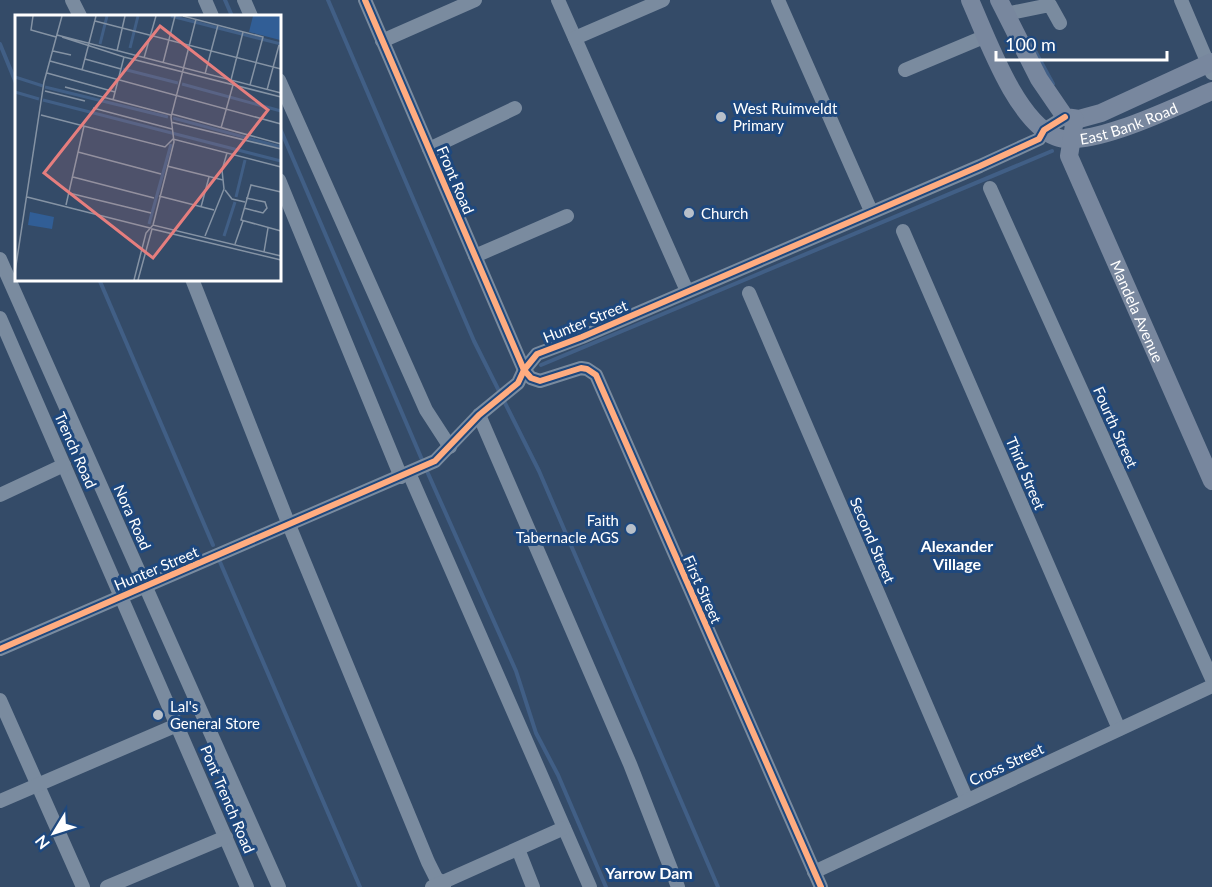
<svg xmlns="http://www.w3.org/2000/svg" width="1212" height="887" font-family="Lato,sans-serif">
	<rect width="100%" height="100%" fill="#344b68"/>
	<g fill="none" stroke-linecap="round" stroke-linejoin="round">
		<g stroke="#415f86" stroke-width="4">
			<path d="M225,0L232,16"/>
			<path d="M328,0L474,341L539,471L718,887"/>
			<path d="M1028,38L1053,84"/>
			<path d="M0,44L16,83"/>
			<path d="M279,126L423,462"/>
			<path d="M99,279L213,545"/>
			<path d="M541,365L1052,151"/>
			<path d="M426,469L516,671L536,733L558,775L606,887"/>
			<path d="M220,562L360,887"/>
		</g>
		<g stroke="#7a8b9f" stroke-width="14">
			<path d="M72,0L80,16"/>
			<path d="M205,0L212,16"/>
			<path d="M244,0L251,16"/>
			<path d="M365,0L524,370L531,378L540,381L581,368L587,369L596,375L821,887"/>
			<path d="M558,0L687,291"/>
			<path d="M778,0L871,211"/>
			<path d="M1181,0L1212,73"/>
			<path d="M1005,14L1050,5L1060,23"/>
			<path d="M575,38L663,0"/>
			<path d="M382,41L475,0"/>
			<path d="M905,70L986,36"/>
			<path d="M279,80L426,410L450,447"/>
			<path d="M429,149L515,108"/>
			<path d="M279,180L401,477"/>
			<path d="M990,188L1212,679"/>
			<path d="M903,231L1119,729"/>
			<path d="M475,256L567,216"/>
			<path d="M0,259L279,887"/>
			<path d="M192,279L289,525L428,862L436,878L442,882L444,887"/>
			<path d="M749,293L967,800"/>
			<path d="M0,318L247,887"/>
			<path d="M479,415L630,764L678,887"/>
			<path d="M409,473L590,887"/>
			<path d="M0,495L64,465"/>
			<path d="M0,649L435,461L479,415L518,383L524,370L537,354L582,337L980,166L1039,139L1044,130L1065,117"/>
			<path d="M0,700L83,887"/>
			<path d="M0,801L177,725"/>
			<path d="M518,849L533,887"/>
			<path d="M814,872L1212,686"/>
			<path d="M107,887L226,837"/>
			<path d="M432,887L564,828"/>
		</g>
		<g stroke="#78879e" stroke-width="18">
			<path id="s1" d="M970,0C987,38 1016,121 1056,137C1088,150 1179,105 1212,91"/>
			<path d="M999,0L1039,79L1065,117L1079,119L1101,113L1212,62"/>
			<path id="s2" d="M1075,119L1069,156L1212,481"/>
		</g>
		<defs>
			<g id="cycleway">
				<path d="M365,0L524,370L531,378L540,381L581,368L587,369L596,375L821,887"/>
				<path d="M0,649L435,461L479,415L518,383L524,370L537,354L582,337L980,166L1039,139L1044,130L1065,117"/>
			</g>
		</defs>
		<use href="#cycleway" stroke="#1e487e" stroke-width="10"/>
		<use href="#cycleway" stroke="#ffac80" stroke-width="6"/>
	</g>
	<g fill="#b8c0ca" stroke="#1e487e" stroke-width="2">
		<circle cx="721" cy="117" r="6"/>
		<circle cx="689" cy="213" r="6"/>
		<circle cx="631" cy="529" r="6"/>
		<circle cx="158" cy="715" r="6"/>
	</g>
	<g text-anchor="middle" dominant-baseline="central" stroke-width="6" stroke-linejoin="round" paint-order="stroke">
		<g font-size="15" fill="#fff" stroke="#1e487e" text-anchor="start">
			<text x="733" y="108">West Ruimveldt<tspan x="733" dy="17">Primary</tspan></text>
			<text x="701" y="213">Church</text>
			<text x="619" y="520" text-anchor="end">Faith<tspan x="619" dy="17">Tabernacle AGS</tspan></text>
			<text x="170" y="706">Lal's<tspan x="170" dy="17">General Store</tspan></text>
		</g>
		<g font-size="15" fill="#fff" stroke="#1e487e">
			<text stroke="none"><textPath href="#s1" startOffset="240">East Bank Road</textPath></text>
			<text transform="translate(456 180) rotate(67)">Front Road</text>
			<text stroke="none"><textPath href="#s2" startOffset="207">Mandela Avenue</textPath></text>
			<text transform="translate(585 321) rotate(-22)">Hunter Street</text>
			<text transform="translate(1116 427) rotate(66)">Fourth Street</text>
			<text transform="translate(76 450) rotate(66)">Trench Road</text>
			<text transform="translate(1026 473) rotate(67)">Third Street</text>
			<text transform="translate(133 517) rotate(66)">Nora Road</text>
			<text transform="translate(873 540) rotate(67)">Second Street</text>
			<text transform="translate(156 568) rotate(-23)">Hunter Street</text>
			<text transform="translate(703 589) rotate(66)">First Street</text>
			<text transform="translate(1006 764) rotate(-25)">Cross Street</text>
			<text transform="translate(228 799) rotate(67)">Pont Trench Road</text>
		</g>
		<g font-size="16" font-weight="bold" fill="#fff" stroke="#1e487e">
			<text x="957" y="545">Alexander<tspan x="957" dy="18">Village</tspan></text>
			<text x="649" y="872">Yarrow Dam</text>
		</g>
	</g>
	<g transform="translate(15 15)">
		<rect width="266" height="266" fill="#344b68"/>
		<path d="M238,1H265V25L234,17ZM15,197L39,202L37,214L13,210Z" fill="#315e96"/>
		<path fill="none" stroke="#415f86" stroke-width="3" d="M156,1L266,29M85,29L92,1M115,33L123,1M108,54L163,68M0,62L28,71M167,69L266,96M30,72L153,102M0,77L24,84M28,85L266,146M158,103L266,132M221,182L230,145M134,209L156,129M209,221L220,187"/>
		<path fill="none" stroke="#8593a4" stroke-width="1.5" d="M18,1L16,15L41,22M168,1L248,22L235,70M80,6L266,54M42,20L266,78M47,22L109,42L266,82M38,36L56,40M102,36L110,1M129,43L141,1M70,44L106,54M35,46L266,109M148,48L160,1M67,55L81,1M32,58L100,77M190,59L203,10M216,65L228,17M50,72L156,100M252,75L264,30M30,76L70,86M98,85L109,42M78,93L157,114M157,99L266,129M26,100L150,132L158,124L266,152M156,107L266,134M206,113L218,70M63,137L146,159M152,151L208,165M58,162L139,183M210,175L217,184L230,187M266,177L236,170L226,205L266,216M54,178L136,198M144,181L199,195M12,182L135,213M51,190L69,111M186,192L194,162M229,193L248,198L252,193L250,187L231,183M138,210L159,127L156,102L181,4M190,221L209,174L207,155L212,138M220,229L228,206M249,237L253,213M0,257L29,67L47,1M119,265L131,218L138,210L266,241M123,265L137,214L266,245"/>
		<path fill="#e67e7e" fill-opacity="0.15" stroke="#e67e7e" stroke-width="3" d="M145,11L253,95L138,243L29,158Z"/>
		<rect width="266" height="266" fill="none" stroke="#fff" stroke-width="3"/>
	</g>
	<g transform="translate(54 833) rotate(232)" stroke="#1e487e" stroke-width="4.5" paint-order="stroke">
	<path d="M0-4.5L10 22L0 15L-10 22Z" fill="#ffffff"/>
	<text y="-9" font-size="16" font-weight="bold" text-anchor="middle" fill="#ffffff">N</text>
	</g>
	<path d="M996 51v9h171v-9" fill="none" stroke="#ffffff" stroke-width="3"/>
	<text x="1005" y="51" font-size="18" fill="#ffffff" stroke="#1e487e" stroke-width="4.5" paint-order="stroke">100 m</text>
</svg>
